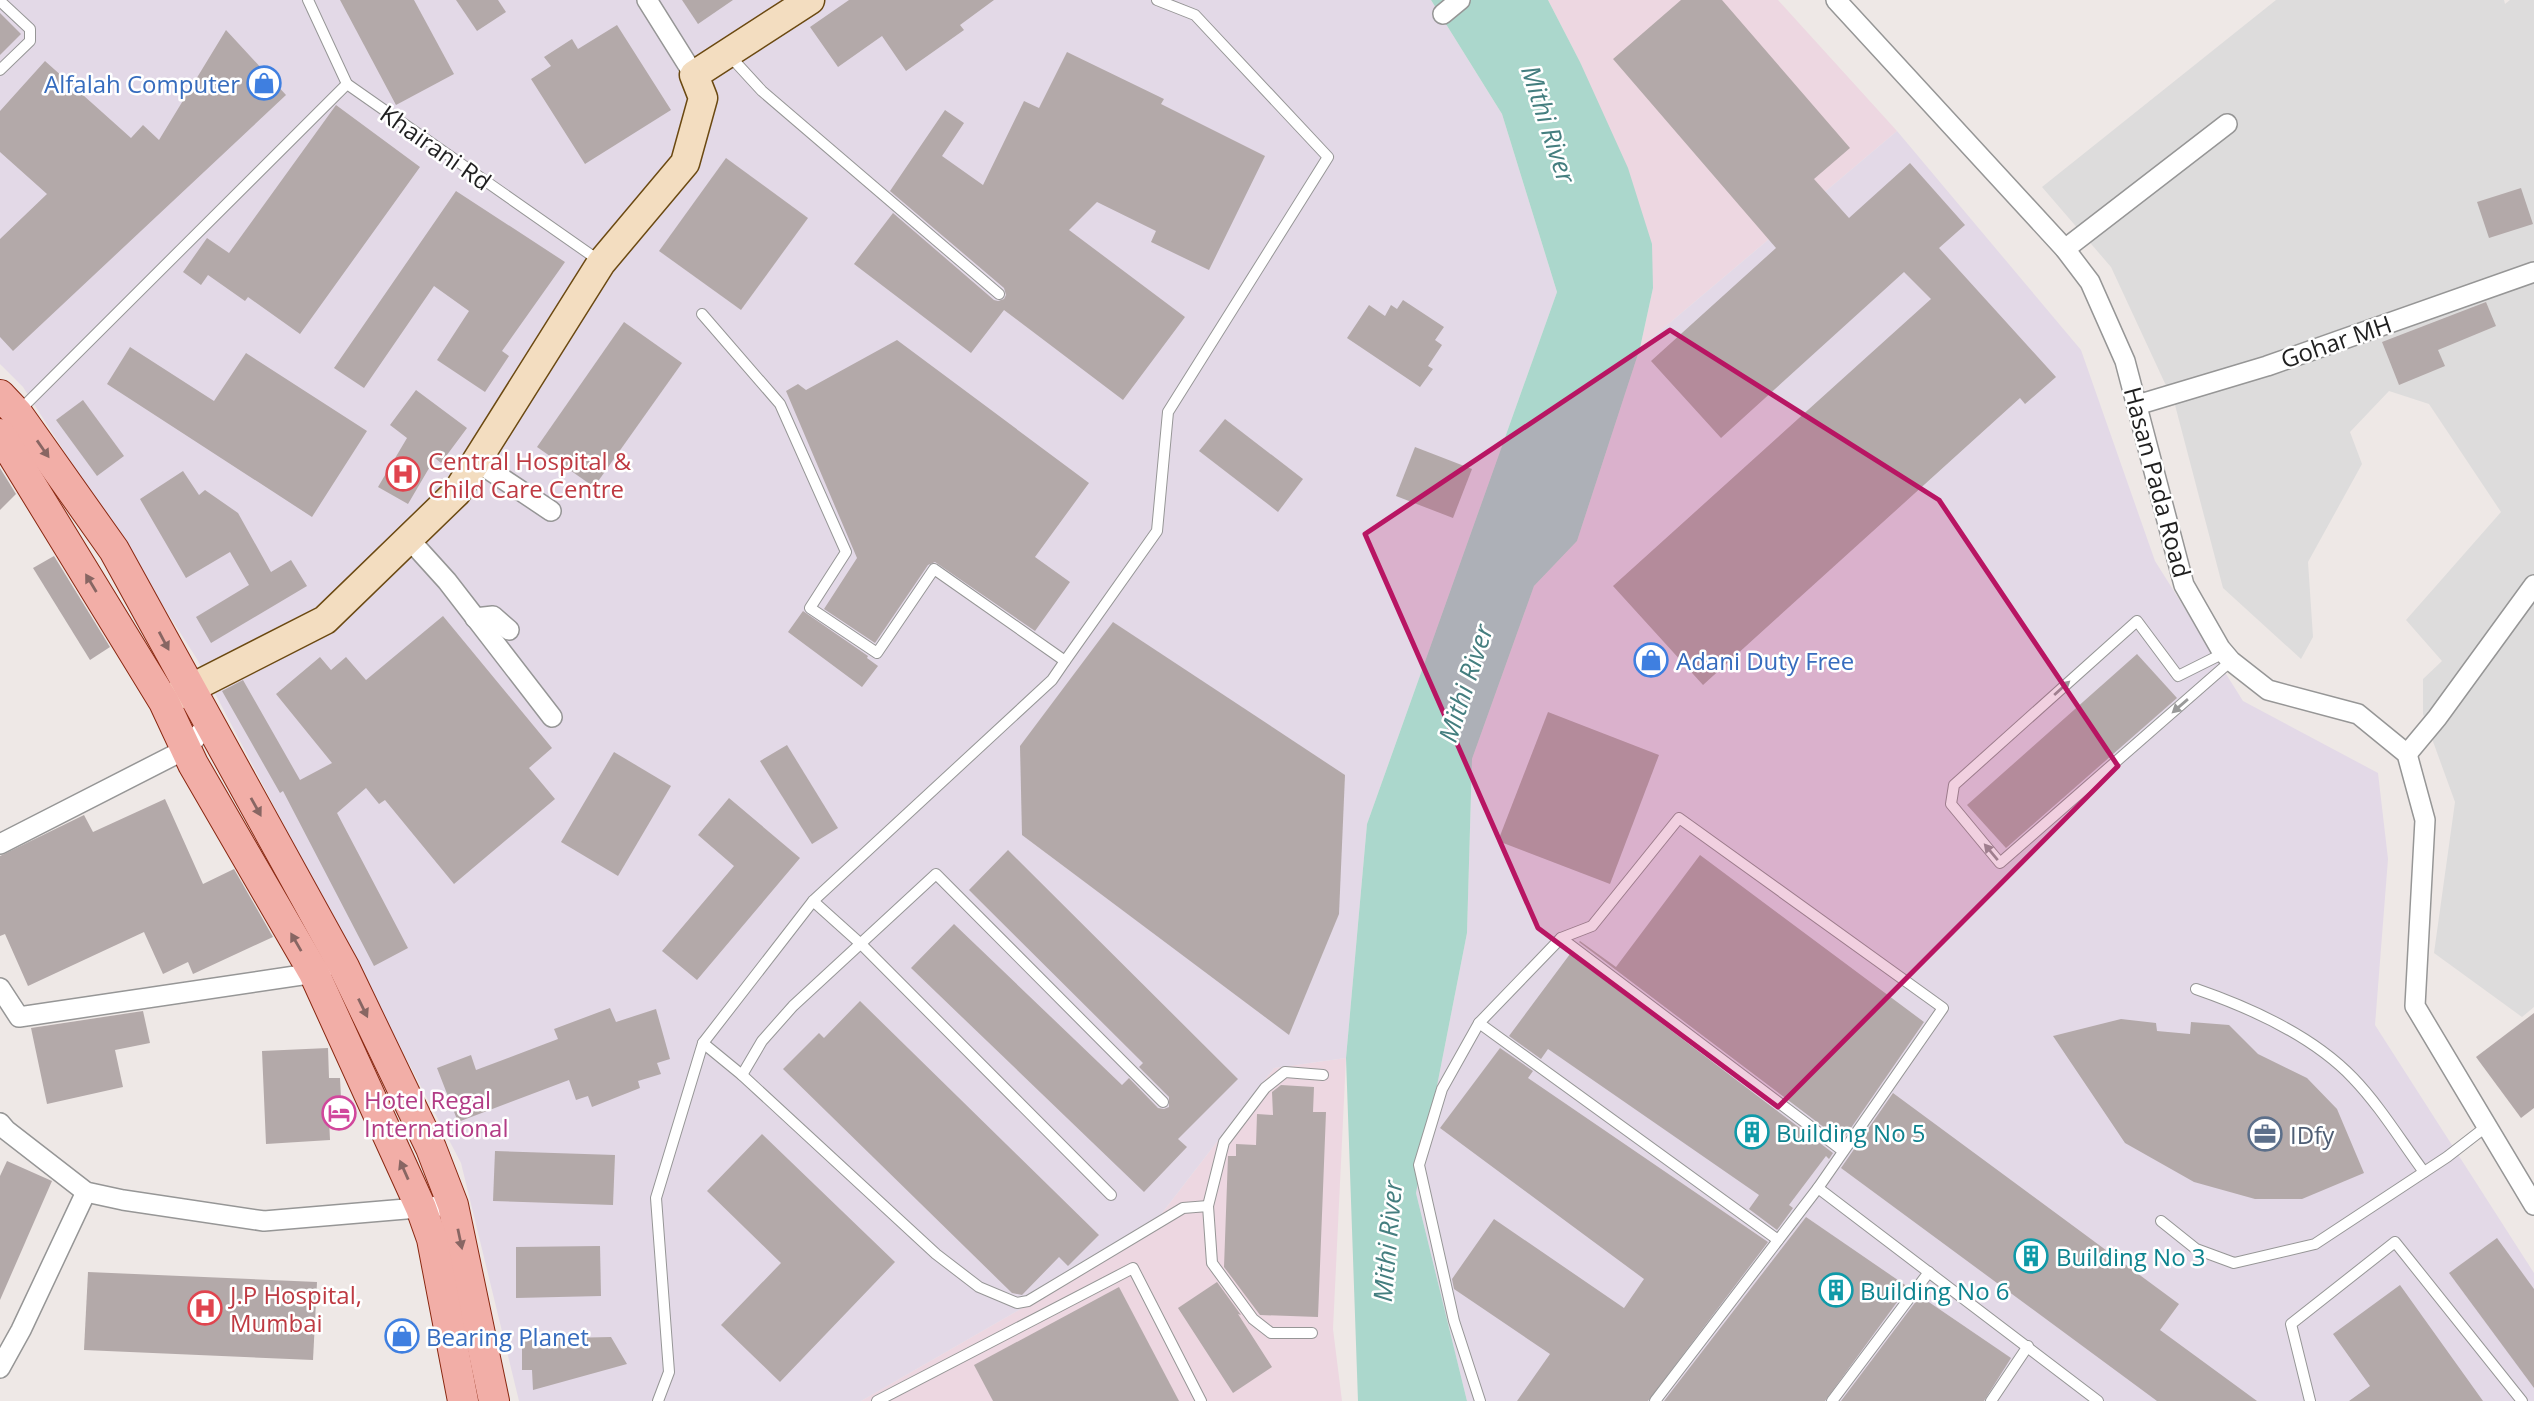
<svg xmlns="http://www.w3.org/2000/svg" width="2534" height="1401" font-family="'Open Sans',sans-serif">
	<rect width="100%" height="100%" fill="#eee8e6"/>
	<path fill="#dddcdc" d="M2276,0H2504L2505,4L2510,0H2534V1007L2522,1017L2434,953L2455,802L2423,714V679L2442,661L2406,620L2501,512L2429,404L2389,391L2350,432L2362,464L2308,562L2313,637L2301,659L2223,588L2175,405L2111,267L2042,187Z"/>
	<g fill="#edd7e1">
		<path d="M1548,0H1778L1897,131L1640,348L1653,288L1580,62Z"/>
		<path d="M1346,1058L1333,1329L1342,1401H861L1142,1239L1274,1068Z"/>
	</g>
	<g fill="#e3d9e7">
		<path d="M0,0H1431L1502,114L1557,292L1367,824L1346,1058L1274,1068L1142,1239L861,1401H519L461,1163L197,659L23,387L0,364Z"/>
		<path d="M1897,131L2081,350L2155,561L2243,701L2378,773L2388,859L2375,1025L2534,1273V1401H1467L1416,1193L1467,933L1472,759L1534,586L1577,541L1640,348Z"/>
	</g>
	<path fill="#abd7cc" d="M1431,0H1548L1580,62L1628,168L1652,244L1653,288L1640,348L1577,541L1534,586L1472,759L1467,933L1416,1193L1467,1401H1358L1346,1058L1367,824L1557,292L1502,114Z"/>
	<g fill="#b3a9a9">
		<path d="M340,0H414L454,74L396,105Z"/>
		<path d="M456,0H498L506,12L477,31Z"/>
		<path d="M682,0H733L698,24Z"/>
		<path d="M849,0H994L960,25L964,30L906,71L882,36L838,67L810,27Z"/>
		<path d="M1681,0H1722L1850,148L1814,179L1849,218L1910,163L1965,225L1939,248L2056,377L2025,404L2020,398L1703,685L1613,586L1931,299L1904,272L1721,438L1651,361L1776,248L1613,59Z"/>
		<path d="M0,13L21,34L0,55Z"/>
		<path d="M617,25L671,110L585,164L531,79L551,66L544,57L572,39L578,49Z"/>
		<path d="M226,30L286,95L13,351L0,337V239L47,194L0,152V111L45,61L131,138L143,125L159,140Z"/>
		<path d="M1067,52L1164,99L1161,104L1265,156L1209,270L1151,242L1156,231L1097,202L1069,230L1185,317L1123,400L1004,310L971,353L854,264L893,213L994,300L998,301L1004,299L1006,295L1004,288L890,191L945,110L964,123L942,156L983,185L1024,101L1039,108Z"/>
		<path d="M336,105L420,167L300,334L248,297L245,301L208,275L201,285L183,272L207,238L229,253Z"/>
		<path d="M726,158L808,218L741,310L659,251Z"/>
		<path d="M2521,188L2533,224L2489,238L2477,202Z"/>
		<path d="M456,191L565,262L502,351L509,356L485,392L437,360L469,311L434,286L364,388L334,368Z"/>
		<path d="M1403,300L1444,327L1435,340L1442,345L1428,366L1433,369L1420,387L1347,338L1369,305L1385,316L1391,305L1397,309Z"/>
		<path d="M2486,302L2496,326L2438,350L2445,366L2399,385L2382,342Z"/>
		<path d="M624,322L682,363L594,487L537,447Z"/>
		<path d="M897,340L1089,483L1035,557L1070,582L1035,631L935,562L928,565L875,643L824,609L857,558L786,391L798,384L806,390Z"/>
		<path d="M130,347L214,401L246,353L367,431L312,517L107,384Z"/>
		<path d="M416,390L467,428L441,463L435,458L408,504L378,487L407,438L390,425Z"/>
		<path d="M83,400L124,456L97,476L56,420Z"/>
		<path d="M1225,419L1303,479L1278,512L1199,451Z"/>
		<path d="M1415,447L1472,469L1453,518L1396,496Z"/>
		<path d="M0,468L16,494L0,510Z"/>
		<path d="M183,471L199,495L205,490L238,513L271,572L291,560L307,586L211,643L196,617L249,585L230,552L186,578L140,499Z"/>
		<path d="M54,556L110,647L90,660L33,568Z"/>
		<path d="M803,611L868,656L867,658L878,666L862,687L788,632Z"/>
		<path d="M443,616L552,748L529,768L555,799L454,884L385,800L379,804L366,788L337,813L408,948L374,966L283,791L280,793L222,691L243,680L300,780L332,763L276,694L320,657L331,670L346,657L366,680Z"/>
		<path d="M1113,622L1345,775L1339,914L1289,1035L1022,835L1020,746Z"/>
		<path d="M2137,654L2177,698L2006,848L1967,805Z"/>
		<path d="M1548,712L1659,755L1610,884L1498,841Z"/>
		<path d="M787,745L838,828L812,844L760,761Z"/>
		<path d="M614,752L671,786L618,876L561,842Z"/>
		<path d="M729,798L800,858L697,980L662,951L734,866L698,835Z"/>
		<path d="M165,799L203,884L234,869L273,937L193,974L188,962L163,974L144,932L28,986L5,934L0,936V856L84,815L93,832Z"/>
		<path d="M1008,850L1238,1079L1178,1139L1187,1147L1144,1192L911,968L954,924L1122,1085L1129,1078L1158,1108L1164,1109L1169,1107V1097L1139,1067L1143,1063L969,890Z"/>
		<path d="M1700,855L1924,1022L1842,1141L1579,942L1580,941L1616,967Z"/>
		<path d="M1570,954L1833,1153L1829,1159L1826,1156L1789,1205L1793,1208L1777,1230L1749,1209L1759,1195L1548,1049L1541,1059L1509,1036Z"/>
		<path d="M860,1001L1099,1235L1068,1266L1059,1257L1022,1295L1012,1293L783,1069L819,1033L824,1038Z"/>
		<path d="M610,1008L616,1022L656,1009L670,1059L657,1063L661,1074L638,1081L640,1088L592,1107L588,1096L576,1100L569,1080L458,1122L437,1068L471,1055L476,1070L558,1039L554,1029Z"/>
		<path d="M143,1011L150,1043L115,1050L123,1087L47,1104L31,1028Z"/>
		<path d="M2534,1013V1108L2521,1118L2476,1057Z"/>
		<path d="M2121,1019L2156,1023L2157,1031L2190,1034L2191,1022L2229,1025L2258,1054L2307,1078L2337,1109L2364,1173L2302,1199H2255L2194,1182L2125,1143L2053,1036Z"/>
		<path d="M328,1048L329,1078H340L342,1117L329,1118L330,1140L266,1144L262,1051Z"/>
		<path d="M1500,1048L1533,1071L1528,1078L1768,1242L1648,1401H1517L1550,1354L1454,1289L1452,1279L1494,1219L1624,1308L1644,1279L1440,1128Z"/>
		<path d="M1281,1085L1314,1087L1313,1112H1326L1318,1317L1260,1315L1224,1267L1228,1156H1236V1144L1256,1145L1257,1114L1273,1115L1272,1092Z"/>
		<path d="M1893,1093L2179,1304L2160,1330L2257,1401H2157L1841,1168Z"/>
		<path d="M762,1134L895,1262L780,1382L721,1325L781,1263L707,1191Z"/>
		<path d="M495,1151L615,1155L613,1205L493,1201Z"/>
		<path d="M7,1161L52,1181L0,1300V1176Z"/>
		<path d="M1806,1217L1908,1287L1825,1401H1664Z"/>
		<path d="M2497,1238L2534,1289V1388L2449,1273Z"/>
		<path d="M600,1246L601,1296L516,1298V1247Z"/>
		<path d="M88,1272L317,1282L313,1360L84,1350Z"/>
		<path d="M1217,1282L1241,1315L1238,1314L1272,1367L1233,1393L1178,1308Z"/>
		<path d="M2400,1285L2483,1401H2349L2370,1386L2333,1334Z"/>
		<path d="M1119,1287L1179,1401H993L974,1365Z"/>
		<path d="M1920,1296L2011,1358L1984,1401H1841Z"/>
		<path d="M611,1337L627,1364L533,1390L532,1370H522V1339Z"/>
	</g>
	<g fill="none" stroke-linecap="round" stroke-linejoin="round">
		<defs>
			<g id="lane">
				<path d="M308,0L347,84L601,262"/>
				<path d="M0,1L30,29V41L0,70"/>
				<path d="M728,54L762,91L999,294"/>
				<path d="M702,314L780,404L846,552L810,608L877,653L934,569L1065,661"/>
				<path d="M20,410L347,84"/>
				<path d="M2224,653L2178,676L2137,621L1954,785L1951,804L2000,863L2231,661"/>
				<path d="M813,901L862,945L1111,1195"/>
				<path d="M1561,938L1843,1151"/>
				<path d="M2196,989C2251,1008 2312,1035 2353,1078C2380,1106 2401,1141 2424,1172"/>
				<path d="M1479,1023L1778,1240"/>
				<path d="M703,1043L742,1075L936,1254L979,1287L1017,1303L1028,1301L1183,1208L1208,1206L1212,1263L1253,1319L1271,1333H1312"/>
				<path d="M742,1075L762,1041L793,1006L936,874L1163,1102"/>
				<path d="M1208,1206L1224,1142L1265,1088L1285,1072L1323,1075"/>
				<path d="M2161,1221L2196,1249L2234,1263L2315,1244L2447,1157L2487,1126"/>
				<path d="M658,1401L669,1372L656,1198L703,1043L813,901L1052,680L1065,661L1157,531L1168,412L1328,157L1195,15L1157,0"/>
				<path d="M877,1401L1133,1268L1201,1401"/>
				<path d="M1480,1401L1454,1321L1419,1165L1442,1089L1479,1023L1561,938L1592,926L1679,818L1943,1008L1818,1188"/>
				<path d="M1655,1401L1818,1188L2098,1401"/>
				<path d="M1832,1401L1929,1272"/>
				<path d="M1991,1401L2028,1346"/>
				<path d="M2310,1401L2291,1324L2395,1242L2522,1401"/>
			</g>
			<g id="street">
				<path d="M647,0L694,75"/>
				<path d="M1836,0L2065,249L2090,282L2125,361L2184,585L2220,648L2231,661L2268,690L2358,714L2407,754L2425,820L2415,1006L2534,1205"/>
				<path d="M1443,14L1460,0"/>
				<path d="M2065,249L2227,124"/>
				<path d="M2137,405L2267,366L2534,272"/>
				<path d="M476,461L551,511"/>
				<path d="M409,539L447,581L552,717"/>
				<path d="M475,618L493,616L509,630"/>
				<path d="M2407,754L2437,718L2534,585"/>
				<path d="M0,844L186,749L208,724"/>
				<path d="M0,988L19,1017L322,972"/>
				<path d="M0,1123L6,1130L86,1192L123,1200L264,1221L453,1205"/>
				<path d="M0,1368L21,1330L86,1192"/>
			</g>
			<path id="secondary" d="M170,699L325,620L457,492L601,263L685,163L703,98L694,75L810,0"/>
			<g id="primary">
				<path d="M0,395L17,413L114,550L344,967L431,1148L453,1205L494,1401"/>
				<path d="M0,434L164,702L193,764L314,973L421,1208L432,1239L463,1401"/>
			</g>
		</defs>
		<use href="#lane" stroke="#969696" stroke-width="12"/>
		<use href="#street" stroke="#969696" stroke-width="22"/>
		<use href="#secondary" stroke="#6b4911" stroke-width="31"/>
		<use href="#primary" stroke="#892710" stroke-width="32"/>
		<use href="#lane" stroke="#fff" stroke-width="10"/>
		<use href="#street" stroke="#fff" stroke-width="19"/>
		<use href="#secondary" stroke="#f3ddc0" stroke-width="28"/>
		<use href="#primary" stroke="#f2aea7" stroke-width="30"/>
	</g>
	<defs><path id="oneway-solid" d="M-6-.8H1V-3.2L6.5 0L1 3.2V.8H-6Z" transform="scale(1.75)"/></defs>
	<g fill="#886663">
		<use href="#oneway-solid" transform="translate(43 449) rotate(55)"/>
		<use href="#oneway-solid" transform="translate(91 583) rotate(-121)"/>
		<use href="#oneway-solid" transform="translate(164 641) rotate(62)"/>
		<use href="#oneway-solid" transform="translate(256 807) rotate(61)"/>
		<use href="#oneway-solid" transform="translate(296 942) rotate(-120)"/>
		<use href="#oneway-solid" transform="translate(363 1008) rotate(64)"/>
		<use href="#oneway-solid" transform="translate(404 1170) rotate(-114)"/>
		<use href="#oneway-solid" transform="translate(460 1239) rotate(78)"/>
	</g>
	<g fill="#9a9a9a">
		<use href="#oneway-solid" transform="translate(2062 688) rotate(-42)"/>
		<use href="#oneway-solid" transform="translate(2180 706) rotate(139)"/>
		<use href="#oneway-solid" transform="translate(1991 852) rotate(-130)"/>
	</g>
	<path fill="#b81563" fill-opacity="0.2" stroke="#b81563" stroke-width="5" stroke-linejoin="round" d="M1670,330L1939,500L2118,766L1778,1107L1538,928L1365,534Z"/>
	<defs>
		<symbol id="shop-ring" viewBox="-11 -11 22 22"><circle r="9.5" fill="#fff" stroke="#3f7fe0" stroke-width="1.5"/><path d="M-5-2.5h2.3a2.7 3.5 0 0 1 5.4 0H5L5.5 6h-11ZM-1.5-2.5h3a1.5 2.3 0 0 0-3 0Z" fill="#3f7fe0"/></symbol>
		<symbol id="hospital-ring" viewBox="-11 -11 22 22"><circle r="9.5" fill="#fff" stroke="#e0444e" stroke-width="1.5"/><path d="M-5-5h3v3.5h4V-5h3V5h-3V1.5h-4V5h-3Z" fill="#e0444e"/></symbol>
		<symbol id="hotel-ring" viewBox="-11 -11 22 22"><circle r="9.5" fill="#fff" stroke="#d1479c" stroke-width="1.5"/><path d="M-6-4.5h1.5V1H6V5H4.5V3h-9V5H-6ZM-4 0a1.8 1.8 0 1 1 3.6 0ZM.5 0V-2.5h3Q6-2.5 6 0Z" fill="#d1479c"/></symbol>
		<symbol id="building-ring" viewBox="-11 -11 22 22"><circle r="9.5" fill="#fff" stroke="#0f9aa8" stroke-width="1.5"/><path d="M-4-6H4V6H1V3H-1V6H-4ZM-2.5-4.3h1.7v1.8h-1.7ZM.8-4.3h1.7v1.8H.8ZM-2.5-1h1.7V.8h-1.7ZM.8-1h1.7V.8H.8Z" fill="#0f9aa8"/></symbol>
		<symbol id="office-ring" viewBox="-11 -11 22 22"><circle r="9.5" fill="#fff" stroke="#5c6f8a" stroke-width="1.5"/><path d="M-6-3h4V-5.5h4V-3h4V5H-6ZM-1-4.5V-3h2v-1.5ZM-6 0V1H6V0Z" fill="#5c6f8a"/></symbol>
	</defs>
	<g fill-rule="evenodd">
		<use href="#shop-ring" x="245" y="64" width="38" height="38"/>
		<use href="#hospital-ring" x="384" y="455" width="38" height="38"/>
		<use href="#shop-ring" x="1632" y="641" width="38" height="38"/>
		<use href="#hotel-ring" x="320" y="1094" width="38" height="38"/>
		<use href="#building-ring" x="1733" y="1113" width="38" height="38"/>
		<use href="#office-ring" x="2246" y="1115" width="38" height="38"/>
		<use href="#building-ring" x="2012" y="1237" width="38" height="38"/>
		<use href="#building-ring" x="1817" y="1271" width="38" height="38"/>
		<use href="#hospital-ring" x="186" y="1289" width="38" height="38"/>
		<use href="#shop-ring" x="383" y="1317" width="38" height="38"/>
	</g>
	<g text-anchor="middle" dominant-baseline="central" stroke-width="5" stroke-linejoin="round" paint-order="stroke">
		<g font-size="24" fill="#366cbe" stroke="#fff" text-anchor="start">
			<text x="240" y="83" text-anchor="end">Alfalah Computer</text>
			<text x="1676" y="660">Adani Duty Free</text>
			<text x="426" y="1336">Bearing Planet</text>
		</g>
		<g font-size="24" fill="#1f1f1f" stroke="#fff">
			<text transform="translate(436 147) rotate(35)">Khairani Rd</text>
			<text transform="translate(2336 341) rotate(-19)">Gohar MH</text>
			<text transform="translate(2158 482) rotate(75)">Hasan Pada Road</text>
		</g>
		<g font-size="24" fill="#be3a42" stroke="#fff" text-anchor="start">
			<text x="428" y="460">Central Hospital &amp;<tspan x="428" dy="28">Child Care Centre</tspan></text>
			<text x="230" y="1294">J.P Hospital,<tspan x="230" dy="28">Mumbai</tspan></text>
		</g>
		<g font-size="24" fill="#b23c85" stroke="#fff" text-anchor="start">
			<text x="364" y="1099">Hotel Regal<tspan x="364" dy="28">International</tspan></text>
		</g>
		<g font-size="24" fill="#0d838f" stroke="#fff" text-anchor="start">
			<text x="1776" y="1132">Building No 5</text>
			<text x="2056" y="1256">Building No 3</text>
			<text x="1860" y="1290">Building No 6</text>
		</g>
		<g font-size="24" fill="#4e5e75" stroke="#fff" text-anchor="start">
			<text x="2290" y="1134">IDfy</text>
		</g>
		<g font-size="26" font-style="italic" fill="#447e7f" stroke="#fff">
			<text transform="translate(1549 124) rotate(72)">Mithi River</text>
			<text transform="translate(1465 683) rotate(-72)">Mithi River</text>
			<text transform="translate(1387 1241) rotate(-85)">Mithi River</text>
		</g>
	</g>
</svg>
